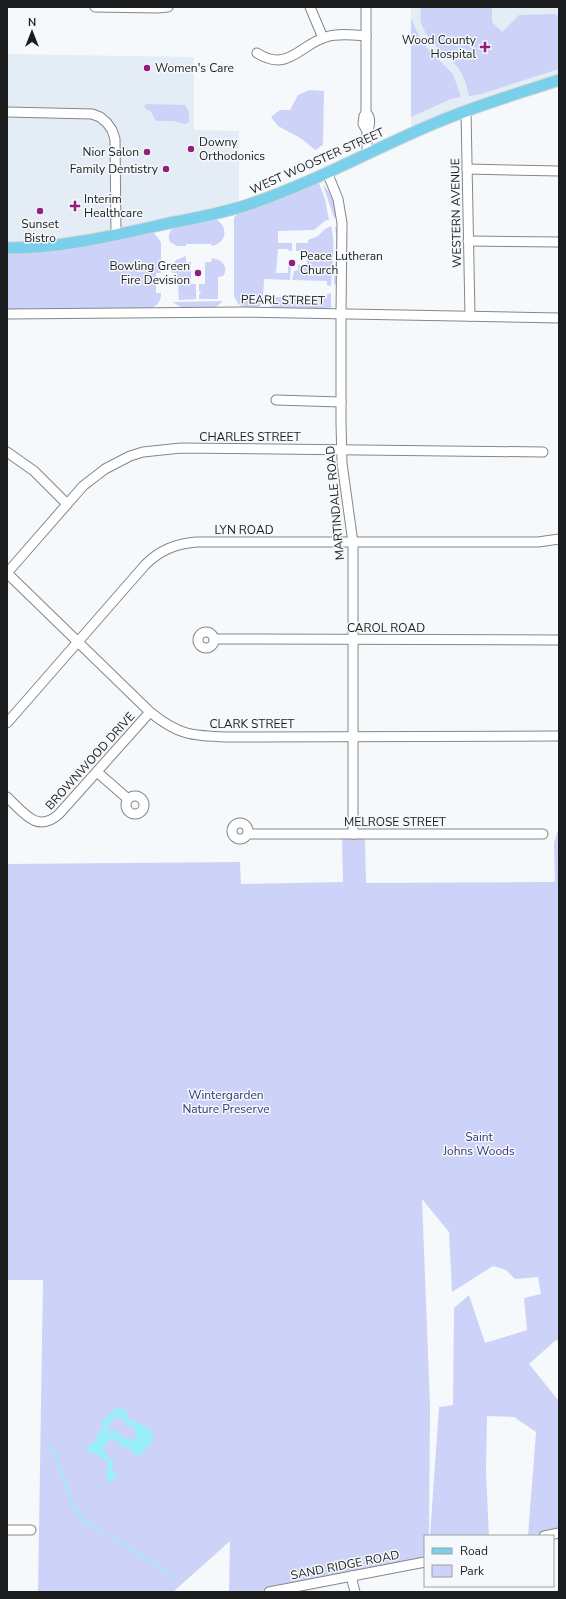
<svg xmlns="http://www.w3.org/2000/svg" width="566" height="1599" font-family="'Nunito Sans',sans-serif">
	<rect width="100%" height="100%" fill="#f6f9fb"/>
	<g fill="#e4edf5">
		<path d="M411,7H559V76L411,129Z"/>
		<path d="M7,54L194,57V130L239,131V203L75,240L7,244Z"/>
	</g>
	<g fill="#cdd2f9">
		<path d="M421,7H492V22L502,32L519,15L555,14L559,18V69L481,94L469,96C467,86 464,76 458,68C446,52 427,43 421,22C420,18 421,12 421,7Z"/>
		<path d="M411,18L422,43L453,74L461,97L451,99L411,117Z"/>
		<path d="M309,90L324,91L323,145L315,150L302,139L278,126L271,117L280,110H290L298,95Z"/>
		<path d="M146,104L185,105L189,112V122L185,124L173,121H156L151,112L144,107Z"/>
		<path d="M314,182L319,183L325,199L329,220H326L314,230L278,231V243H292V251H289L288,249H278L276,273H288V266H291L290,280L264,279L263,297L259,308C245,308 240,310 234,296V218L239,211Z"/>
		<path d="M323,185C332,192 334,205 337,216L334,218Z"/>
		<path d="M213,218C228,224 229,242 212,246L211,244H186V246H177L170,242C162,222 200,220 213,218Z"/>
		<path d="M331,226C336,245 332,266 331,286L327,285V281L292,280L294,271L298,270V265L307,264V251H296V243H308V240L318,236L325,229Z"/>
		<path d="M335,227L338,228L337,283L334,285C334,266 339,246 335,227Z"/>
		<path d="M149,232L154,233L161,242V273H156V293H161C161,302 158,304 151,309L7,311V251H40L68,249Z"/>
		<path d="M186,256V262H191V284H196V299L179,300L177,273H173L170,270L176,260Z"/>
		<path d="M212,258C221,259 230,267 223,276L218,277V299H199V295L201,292L199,291V284H205V262H211Z"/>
		<path d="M331,293V306H333L328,309H272L270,305V297L327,298V294Z"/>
		<path d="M223,301L215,308H182L173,302Z"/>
		<path d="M559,827V1341L556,1340L529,1364L559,1401V1530L528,1536L536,1432L514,1417L487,1416L486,1472L489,1536H430L439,1407L453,1405L454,1308L469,1295L485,1343L527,1330L524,1298L541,1294L538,1277L515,1279L506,1270L493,1266L452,1292L449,1232L422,1199L430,1406L429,1536H425V1559L256,1592H229L230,1541L173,1592H38L43,1280H7V864L240,862L241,884L343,882L342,838L365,839L366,883L555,882L554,843Z"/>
	</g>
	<path fill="#9aeffa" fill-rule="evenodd" d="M116,1407L127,1411V1415L130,1420L141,1424L153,1433L152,1438L154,1440L138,1457L128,1447L125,1448L112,1438L105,1444L104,1450L110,1459L116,1460L111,1467L114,1474L120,1475L114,1478L112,1483H110L106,1477L108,1463L102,1457L100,1459L98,1455L86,1450V1447L92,1445L104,1424L102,1420L113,1413ZM119,1416L129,1427L134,1426L135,1428L133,1430L137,1436L135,1439C127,1440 120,1438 116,1430L110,1432L107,1429L113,1418L117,1419Z"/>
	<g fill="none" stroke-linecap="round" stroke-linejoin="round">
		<g stroke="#9aeffa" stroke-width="2">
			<path d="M49,1447L54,1451L75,1510L83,1521L104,1533"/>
			<path d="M113,1538L171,1575L174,1579"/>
		</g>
		<defs>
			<g id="minor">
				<path d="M95,7L157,8L168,7"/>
				<path d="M310,7L323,38"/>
				<path d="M257,53C288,73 301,44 326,37C338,33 353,35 366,36"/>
				<path d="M466,111L470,316"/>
				<path d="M7,112L92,114L100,117L107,123L112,130L115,139L116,235"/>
				<path d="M366,113V7"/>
				<path d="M367,131L363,124L364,116L366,113C371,117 370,124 368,130L367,131V153"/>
				<path d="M467,169L559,171"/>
				<path d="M327,172L338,199L342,223L341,313V423L342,463L353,543V834"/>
				<path d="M468,241L559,242"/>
				<path d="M7,314L243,312L559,318"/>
				<path d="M276,400L341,402"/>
				<path d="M7,452L34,471L67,504"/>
				<path d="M7,573L150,712C178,735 192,736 227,737L559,736"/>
				<path d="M7,573L83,486L105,469L130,456L143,452L181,448L543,452"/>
				<circle cx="206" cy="640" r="8"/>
				<path d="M214,639L559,640"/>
				<path d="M7,723L145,565C160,550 175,544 196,542H538L559,539"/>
				<path d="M97,772L128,799"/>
				<circle cx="135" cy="805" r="9"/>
				<path d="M7,797C23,812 37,834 59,814L150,712"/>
				<circle cx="240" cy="831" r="8"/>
				<path d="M248,834H543"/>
				<path d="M7,1530H31"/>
				<path d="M544,1536L559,1533"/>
				<path d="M351,1576L355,1592"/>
				<path d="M269,1592L425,1562"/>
			</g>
			<path id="major" d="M7,248C61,248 112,236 165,224C195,218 225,213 253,203C315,182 373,149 433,124C474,106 517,94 559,80"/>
		</defs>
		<use href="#minor" stroke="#848789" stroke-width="11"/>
		<use href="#major" stroke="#d6d6d6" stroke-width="13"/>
		<use href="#minor" stroke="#fff" stroke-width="9"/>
		<use href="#major" stroke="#7ad0ea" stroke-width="11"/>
	</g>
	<g fill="#901f80" stroke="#f6f9fb" stroke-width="1.5">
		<path d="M483 41h4v4h4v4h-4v4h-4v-4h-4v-4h4z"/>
		<circle cx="147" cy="68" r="4"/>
		<circle cx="191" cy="149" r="4"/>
		<circle cx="147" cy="152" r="4"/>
		<circle cx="166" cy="169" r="4"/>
		<path d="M73 200h4v4h4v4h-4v4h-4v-4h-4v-4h4z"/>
		<circle cx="40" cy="211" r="4"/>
		<circle cx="292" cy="263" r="4"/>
		<circle cx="198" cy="273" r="4"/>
	</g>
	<g text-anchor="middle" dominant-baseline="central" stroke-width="3" stroke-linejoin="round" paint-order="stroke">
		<g font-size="12" fill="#1b1c1d" stroke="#f6f9fb" text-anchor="end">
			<text x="476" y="40">Wood County<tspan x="476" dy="14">Hospital</tspan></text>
			<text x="155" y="68" text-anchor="start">Women's Care</text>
			<text x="199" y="142" text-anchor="start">Downy<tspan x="199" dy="14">Orthodonics</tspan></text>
			<text x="139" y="152">Nior Salon</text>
			<text x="158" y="169">Family Dentistry</text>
			<text x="84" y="199" text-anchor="start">Interim<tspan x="84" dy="14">Healthcare</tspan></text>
			<text x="40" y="224" text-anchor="middle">Sunset<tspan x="40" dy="14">Bistro</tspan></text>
			<text x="300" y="256" text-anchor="start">Peace Lutheran<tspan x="300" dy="14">Church</tspan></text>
			<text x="190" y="266">Bowling Green<tspan x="190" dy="14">Fire Devision</tspan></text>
		</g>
		<g font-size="12" fill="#1b1c1d" stroke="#f6f9fb">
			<text transform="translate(317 161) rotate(-24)">WEST WOOSTER STREET</text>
			<text transform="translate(456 213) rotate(-91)">WESTERN AVENUE</text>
			<text transform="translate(283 300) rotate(1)">PEARL STREET</text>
			<text x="250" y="437">CHARLES STREET</text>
			<text transform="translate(335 503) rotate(-95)">MARTINDALE ROAD</text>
			<text x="244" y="530">LYN ROAD</text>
			<text x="386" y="628">CAROL ROAD</text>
			<text x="252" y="724">CLARK STREET</text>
			<text transform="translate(90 761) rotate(-48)">BROWNWOOD DRIVE</text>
			<text x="395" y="822">MELROSE STREET</text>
			<text transform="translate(345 1565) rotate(-11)">SAND RIDGE ROAD</text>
		</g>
		<g font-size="12" fill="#363579" stroke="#f6f9fb">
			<text x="226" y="1095">Wintergarden<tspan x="226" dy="14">Nature Preserve</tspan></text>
			<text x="479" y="1137">Saint<tspan x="479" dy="14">Johns Woods</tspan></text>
		</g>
	</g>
	<rect width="566" height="1599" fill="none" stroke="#1b1c1d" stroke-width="16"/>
	<rect x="424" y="1535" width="130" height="52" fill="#f6f9fb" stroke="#9ea1a2"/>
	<rect x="432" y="1548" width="20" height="6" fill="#7ad0ea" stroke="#9ea1a2"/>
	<text x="460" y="1555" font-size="12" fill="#1b1c1d">Road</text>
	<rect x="432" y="1565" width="20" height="12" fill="#cdd2f9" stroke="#9ea1a2"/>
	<text x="460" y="1575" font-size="12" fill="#1b1c1d">Park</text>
	<g transform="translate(32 32)" stroke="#f6f9fb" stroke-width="3" paint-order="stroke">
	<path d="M0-3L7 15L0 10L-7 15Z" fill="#1b1c1d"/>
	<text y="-6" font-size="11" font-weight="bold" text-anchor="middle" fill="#1b1c1d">N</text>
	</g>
</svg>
